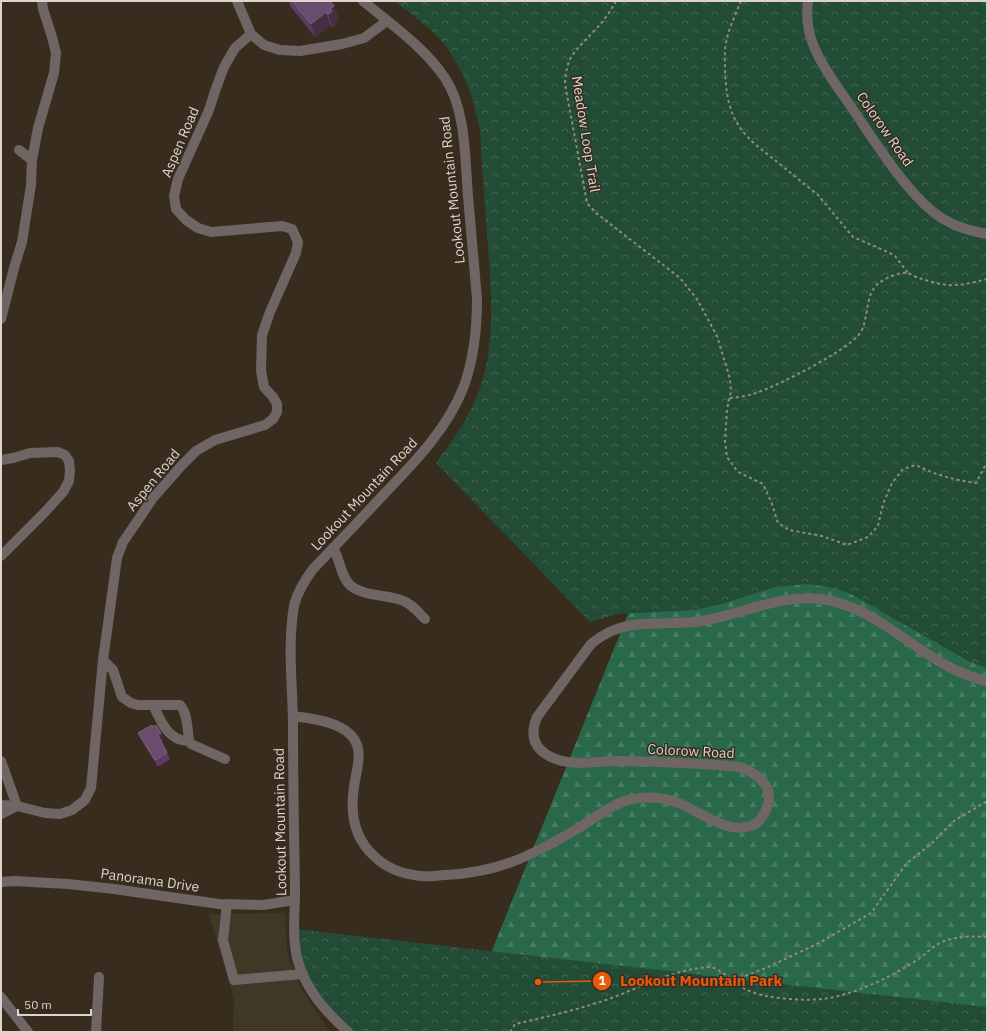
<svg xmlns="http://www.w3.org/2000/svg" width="988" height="1033" font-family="'IBM Plex Sans',sans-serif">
	<defs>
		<pattern id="forest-firs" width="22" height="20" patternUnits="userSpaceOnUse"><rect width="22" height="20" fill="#2a684a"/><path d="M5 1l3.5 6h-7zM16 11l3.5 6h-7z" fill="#487d63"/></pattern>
		<pattern id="park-crowns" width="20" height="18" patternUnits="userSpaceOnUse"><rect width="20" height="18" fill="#224c36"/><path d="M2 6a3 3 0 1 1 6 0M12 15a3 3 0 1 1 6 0" fill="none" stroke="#426552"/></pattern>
	</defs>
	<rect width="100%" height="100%" fill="#382c1e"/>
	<path fill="#3f3827" d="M285,913L287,952L300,986L327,1028L331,1032H233L234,999L209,914Z"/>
	<path fill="url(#forest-firs)" d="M987,1V1021L948,1032H459L677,493Z"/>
	<g fill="url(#park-crowns)">
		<path d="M394,1H987V668L970,662L849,593L829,587L807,584L775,587L722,604L695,610L618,614L590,622L436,463C456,436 473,412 483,379C495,335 491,290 488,246C485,208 482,169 480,131C474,98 464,70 443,43C430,27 411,14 394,1Z"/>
		<path d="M295,929L987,1007V1032H350L320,1000L302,964Z"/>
	</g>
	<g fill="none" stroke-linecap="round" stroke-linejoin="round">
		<g stroke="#93897e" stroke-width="2" stroke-dasharray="3 3" stroke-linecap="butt">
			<path d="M616,1C610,12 603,22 594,31C576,51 566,55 565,84L587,203L596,213L680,278L697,299L717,336L730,379L731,391L727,409L725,441L727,457L738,472L763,484L772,504L778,523L789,530L822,536L847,545L868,537L878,526L883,504L892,483L903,469L916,465C935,475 955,480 976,483L987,462"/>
			<path d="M741,1C736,13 730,26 727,38C724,49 725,61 725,72C727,104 731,123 756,145L818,195L853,237L888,252L895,256L908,273"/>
			<path d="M730,398C738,397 748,396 756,393C777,386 854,348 862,330C869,314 865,290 882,281C888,277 900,272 908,273C911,274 915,277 919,278C928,281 938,284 948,285C961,286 975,282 987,279"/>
			<path d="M734,980L766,968L819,943L871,913L906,864L931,844L954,821L987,801"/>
			<path d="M510,1032L515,1024C546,1017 576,1010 606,1000C640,988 673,969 710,967C718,967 737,984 745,989C764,999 802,1001 823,999C854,995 891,977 917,960C926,954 933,946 942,942C957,936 972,936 987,937"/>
		</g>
		<g stroke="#6f6564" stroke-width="10">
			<path d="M237,1L251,34L264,45L280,50L300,51L342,44L364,38L387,21"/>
			<path d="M808,1C806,17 808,34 815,49C824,70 839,89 852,108C874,140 902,186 932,211C949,225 966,230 987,234"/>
			<path d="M19,150L32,160"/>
			<path d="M1,319L14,268L22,242L31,185L32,160L38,128L54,73L56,53L52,37L43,9L42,1"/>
			<path d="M1,460L13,458L30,453L58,452L65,455L69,461L70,470L69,481L63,492L45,512L1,556"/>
			<path d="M333,548C340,559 341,578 351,586C364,596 387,595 401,600C411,603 418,612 425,619"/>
			<path d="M103,660L113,670L122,697L131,703L138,705H180C186,711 187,723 188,731C189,736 187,739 191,744L225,759"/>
			<path d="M153,705C161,721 168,741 188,741"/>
			<path d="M293,716C312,719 337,721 351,735C365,750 356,770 354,787C350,813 354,838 374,856C386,868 402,874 420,876C427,877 436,876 444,875C498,873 531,856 577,829C590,821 614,803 628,800C645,796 664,797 681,804C702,813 727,834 751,826C758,824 761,819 765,812C777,788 760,775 740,767C701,763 662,762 623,761C600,760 573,768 551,757C533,748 530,734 537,717L591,644C625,616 655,626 695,622C737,617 777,594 820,599C872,605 908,647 953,669C964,674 975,678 987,682"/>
			<path d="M1,761L17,806L1,814"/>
			<path d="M1,805L17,806L45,813L60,814L72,810L85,800L91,788L103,660L117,558L123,542L153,498L182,465L196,451L215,440L265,425L273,419L277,412V404L273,397L264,387L261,371L262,335L270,312L296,253L298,242L292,229L282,226L211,232L198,228L186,220L176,209L174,196L178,179L209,110L215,91L224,67L235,48L251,34"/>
			<path d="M1,882L14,881L68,884L114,889L219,904L263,905L295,900"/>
			<path d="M227,904L223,940L234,980L303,974"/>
			<path d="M1,997L28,1032"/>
			<path d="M96,1032L99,977"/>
			<path d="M348,1032C325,1011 305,989 297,958C292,935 295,912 295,888C294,835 293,781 293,727C293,687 287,647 294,606C297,592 305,580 313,569C337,544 361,519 385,493C415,462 448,428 464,386C474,358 477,329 477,299C474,265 471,230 468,196C465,159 466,109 445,78C424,47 391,24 363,1"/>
		</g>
	</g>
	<g fill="#5c3c62">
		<path d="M289,1H330L339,19L336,21L337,24L333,28L330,25L315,37L290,6Z"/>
		<path d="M138,733H161L163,740L161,741L170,759L158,767L141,739Z"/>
	</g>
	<g fill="#482e42">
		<path d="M334,6L339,19L336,21L337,24L333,28L328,15L330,9Z"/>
		<path d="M326,12L330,25L315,37L311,24Z"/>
		<path d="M161,733L163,740L160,742L158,735Z"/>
	</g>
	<g fill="#6a4c6e" stroke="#7c627c">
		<path d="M292,1H330L334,6L330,9L332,11L328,15L326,12L311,24Z"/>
		<path d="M152,725V727L156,725L161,733L158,735L167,753L155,760L138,733Z"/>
	</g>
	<g text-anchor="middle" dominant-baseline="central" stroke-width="3" stroke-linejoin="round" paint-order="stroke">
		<g font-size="14" fill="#ddd5cd" stroke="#382c1e">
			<text transform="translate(885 129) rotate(55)">Colorow Road</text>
			<text transform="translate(586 134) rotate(81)">Meadow Loop Trail</text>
			<text transform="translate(180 142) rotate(-67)">Aspen Road</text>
			<text transform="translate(452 190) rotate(-96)">Lookout Mountain Road</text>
			<text transform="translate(153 480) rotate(-51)">Aspen Road</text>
			<text transform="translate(364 494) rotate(-47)">Lookout Mountain Road</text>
			<text transform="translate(691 751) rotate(3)">Colorow Road</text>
			<text transform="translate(280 822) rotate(-91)">Lookout Mountain Road</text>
			<text transform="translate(150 880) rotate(8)">Panorama Drive</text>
		</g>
	</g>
	<path fill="none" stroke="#e8590c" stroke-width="1.5" d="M538 982L602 981"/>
	<g fill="#e8590c" stroke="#382c1e" stroke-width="1.5">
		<circle cx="538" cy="982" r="4"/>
		<circle cx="602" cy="981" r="10"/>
	</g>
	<g font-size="12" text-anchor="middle" font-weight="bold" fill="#fff">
		<text x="602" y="985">1</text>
	</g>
	<g font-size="15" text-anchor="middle" font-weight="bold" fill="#e8590c" stroke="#382c1e" stroke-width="3" stroke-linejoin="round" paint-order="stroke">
		<text x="701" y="986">Lookout Mountain Park</text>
	</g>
	<rect width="988" height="1033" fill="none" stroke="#ddd5cd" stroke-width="4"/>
	<path d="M18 1009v6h73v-6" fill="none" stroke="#ddd5cd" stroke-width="2"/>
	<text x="24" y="1009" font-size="12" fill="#ddd5cd" stroke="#382c1e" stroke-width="3" paint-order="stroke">50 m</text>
</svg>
